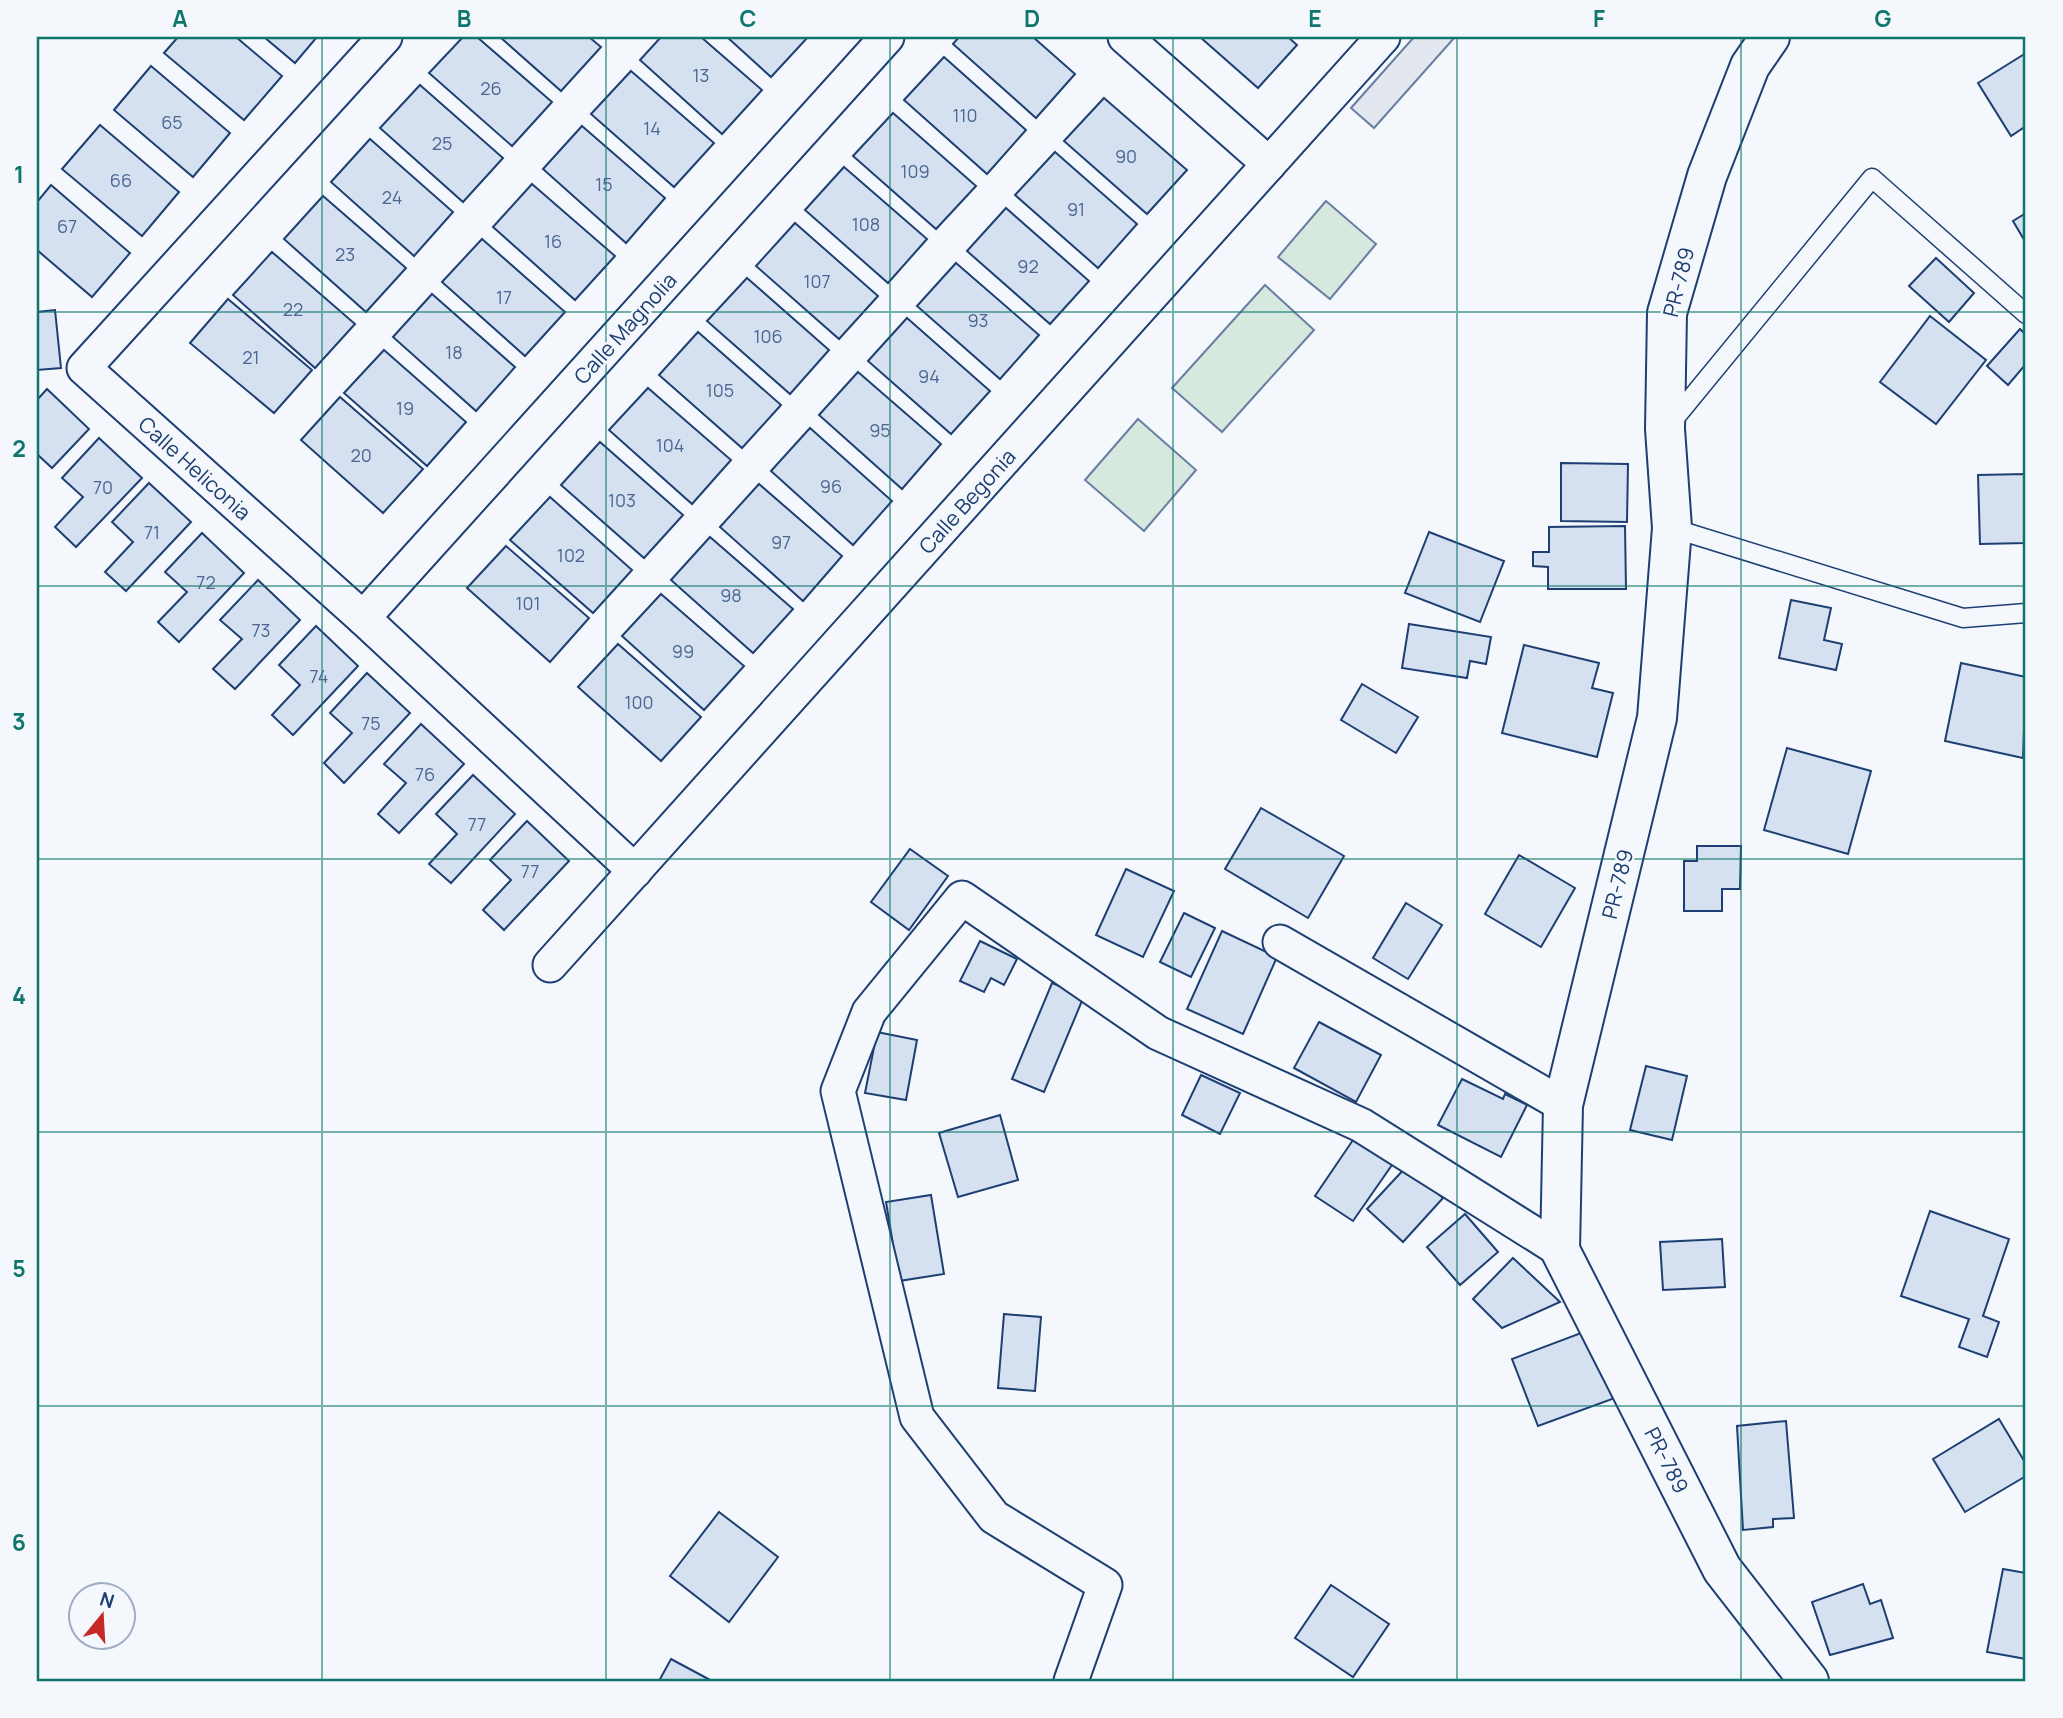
<svg xmlns="http://www.w3.org/2000/svg" width="2063" height="1718" font-family="Manrope,sans-serif">
	<rect width="100%" height="100%" fill="#f4f7fb"/>
	<g fill="#d7e8df" stroke="#687fa3" stroke-width="2">
		<path d="M1326,201L1376,244L1330,299L1278,257Z"/>
		<path d="M1265,285L1314,330L1222,432L1172,388Z"/>
		<path d="M1138,419L1196,470L1144,531L1085,480Z"/>
	</g>
	<path fill="#e3e8f0" stroke="#687fa3" stroke-width="2" d="M1414,37H1455L1374,128L1351,108Z"/>
	<g fill="#d5e0f0" stroke="#1d3f73" stroke-width="2">
		<path d="M178,37H236L282,76L244,120L164,53Z"/>
		<path d="M264,37H317L295,63Z"/>
		<path d="M463,37H477L552,102L512,146L429,73Z"/>
		<path d="M500,37H589L601,47L561,91Z"/>
		<path d="M661,37H701L762,90L722,134L640,60Z"/>
		<path d="M727,37H808L771,77Z"/>
		<path d="M959,37H1033L1075,74L1036,118L953,44Z"/>
		<path d="M1200,37H1288L1297,45L1258,88Z"/>
		<path d="M2026,53V126L2011,136L1978,83Z"/>
		<path d="M944,57L1026,130L987,174L904,100Z"/>
		<path d="M151,66L230,133L193,177L114,110Z"/>
		<path d="M631,71L714,143L674,187L591,114Z"/>
		<path d="M420,85L503,158L463,202L380,128Z"/>
		<path d="M1104,98L1187,170L1147,214L1064,141Z"/>
		<path d="M893,113L976,186L936,229L853,156Z"/>
		<path d="M100,125L179,192L142,236L62,169Z"/>
		<path d="M582,126L665,198L626,243L543,169Z"/>
		<path d="M370,139L453,212L414,256L331,182Z"/>
		<path d="M1055,152L1137,224L1098,268L1015,195Z"/>
		<path d="M844,167L927,239L888,283L805,210Z"/>
		<path d="M532,184L615,256L575,300L493,227Z"/>
		<path d="M51,185L130,253L92,297L37,250V202Z"/>
		<path d="M323,196L406,268L366,312L284,239Z"/>
		<path d="M1006,208L1089,281L1050,324L967,251Z"/>
		<path d="M2026,213V243L2013,221Z"/>
		<path d="M795,223L878,296L839,339L756,266Z"/>
		<path d="M482,239L565,312L525,356L442,282Z"/>
		<path d="M272,252L355,324L315,368L233,295Z"/>
		<path d="M1936,258L1974,293L1949,322L1909,286Z"/>
		<path d="M956,263L1039,335L1000,379L917,306Z"/>
		<path d="M747,278L829,350L790,394L707,321Z"/>
		<path d="M432,294L515,367L476,411L393,337Z"/>
		<path d="M228,299L312,370L274,413L190,343Z"/>
		<path d="M55,310L61,368L37,370V312Z"/>
		<path d="M1930,316L1986,360L1936,424L1880,382Z"/>
		<path d="M907,318L990,391L951,434L868,361Z"/>
		<path d="M2020,329L2026,335V364L2008,385L1987,366Z"/>
		<path d="M698,332L781,405L742,448L659,375Z"/>
		<path d="M384,350L466,422L427,466L344,393Z"/>
		<path d="M858,372L941,444L902,489L819,415Z"/>
		<path d="M648,388L731,460L692,504L609,430Z"/>
		<path d="M47,389L89,429L52,468L37,454V400Z"/>
		<path d="M340,397L423,469L383,513L301,440Z"/>
		<path d="M810,428L892,501L853,545L771,471Z"/>
		<path d="M99,438L142,478L76,547L55,527L83,497L62,478Z"/>
		<path d="M600,442L683,515L644,558L561,485Z"/>
		<path d="M1561,463L1628,464L1627,522L1561,521Z"/>
		<path d="M2026,474V543L1980,544L1978,475Z"/>
		<path d="M149,483L191,522L126,591L105,572L133,542L112,522Z"/>
		<path d="M759,484L842,556L803,601L720,527Z"/>
		<path d="M550,497L632,570L593,613L510,540Z"/>
		<path d="M1625,526L1626,589H1548V567L1533,566V552H1549V527Z"/>
		<path d="M1429,532L1504,561L1480,622L1405,593Z"/>
		<path d="M202,533L244,573L179,642L158,622L187,592L165,572Z"/>
		<path d="M710,537L793,609L753,653L671,580Z"/>
		<path d="M506,546L589,618L550,662L467,588Z"/>
		<path d="M258,580L300,620L235,689L213,669L242,639L220,620Z"/>
		<path d="M661,594L744,666L704,710L622,636Z"/>
		<path d="M1791,600L1831,608L1824,640L1842,644L1836,670L1779,658Z"/>
		<path d="M1409,624L1491,637L1486,664L1470,661L1467,678L1402,668Z"/>
		<path d="M316,626L358,666L293,735L272,715L300,685L279,665Z"/>
		<path d="M618,644L701,717L661,761L578,687Z"/>
		<path d="M1524,645L1599,663L1592,688L1613,693L1597,757L1502,733Z"/>
		<path d="M1961,663L2026,677L2023,758L1945,741Z"/>
		<path d="M367,673L410,713L344,783L324,763L352,733L330,713Z"/>
		<path d="M1362,684L1418,717L1396,753L1341,720Z"/>
		<path d="M421,724L464,764L399,833L378,814L406,783L384,764Z"/>
		<path d="M1787,748L1871,771L1848,854L1764,830Z"/>
		<path d="M473,775L515,814L451,883L429,864L457,834L436,814Z"/>
		<path d="M1261,808L1344,856L1308,918L1225,869Z"/>
		<path d="M527,821L569,861L504,930L483,910L511,880L490,860Z"/>
		<path d="M1697,846H1741L1740,889H1722V911H1684V861H1697Z"/>
		<path d="M910,849L948,876L909,930L871,902Z"/>
		<path d="M1519,855L1575,888L1541,947L1485,914Z"/>
		<path d="M1126,869L1174,891L1143,957L1096,935Z"/>
		<path d="M1406,903L1442,925L1408,979L1373,958Z"/>
		<path d="M1184,913L1215,928L1191,977L1160,962Z"/>
		<path d="M1222,931L1277,957L1243,1034L1187,1009Z"/>
		<path d="M980,941L1017,959L1004,985L991,978L984,992L960,981Z"/>
		<path d="M1052,983L1084,996L1044,1092L1012,1079Z"/>
		<path d="M1319,1022L1381,1055L1356,1102L1294,1068Z"/>
		<path d="M877,1032L917,1040L906,1100L865,1093Z"/>
		<path d="M1646,1066L1687,1076L1672,1140L1630,1130Z"/>
		<path d="M1201,1075L1240,1093L1220,1134L1182,1115Z"/>
		<path d="M1462,1079L1503,1099L1505,1094L1527,1105L1501,1157L1438,1125Z"/>
		<path d="M1000,1115L1018,1180L958,1197L939,1133Z"/>
		<path d="M1355,1137L1394,1162L1353,1221L1315,1196Z"/>
		<path d="M1407,1166L1443,1198L1403,1242L1367,1209Z"/>
		<path d="M931,1195L944,1274L899,1281L886,1202Z"/>
		<path d="M1930,1211L2009,1239L1983,1316L1999,1322L1987,1357L1959,1347L1969,1319L1901,1296Z"/>
		<path d="M1465,1214L1498,1252L1460,1285L1427,1247Z"/>
		<path d="M1722,1239L1725,1287L1663,1290L1660,1242Z"/>
		<path d="M1513,1258L1560,1302L1502,1328L1473,1299Z"/>
		<path d="M1004,1314L1041,1317L1035,1391L998,1388Z"/>
		<path d="M1589,1330L1615,1398L1538,1426L1512,1359Z"/>
		<path d="M1999,1419L2026,1464V1476L1965,1512L1933,1459Z"/>
		<path d="M1786,1421L1794,1518L1773,1519V1527L1743,1530L1737,1426Z"/>
		<path d="M719,1512L778,1557L729,1622L670,1576Z"/>
		<path d="M2003,1569L2026,1573V1659L1987,1652Z"/>
		<path d="M1863,1584L1870,1604L1881,1600L1893,1638L1830,1655L1812,1602Z"/>
		<path d="M1331,1585L1389,1624L1353,1677L1295,1638Z"/>
		<path d="M671,1659L712,1681H659Z"/>
	</g>
	<g fill="none" stroke-linecap="round" stroke-linejoin="round">
		<defs>
			<g id="lane">
				<path d="M1670,424L1872,178L2026,314"/>
				<path d="M1672,528L1963,618L2026,613"/>
			</g>
			<g id="street">
				<path d="M385,37L84,368L363,618L635,871"/>
				<path d="M1125,37L1269,164"/>
				<path d="M363,618L887,37"/>
				<path d="M1280,942L1563,1105"/>
				<path d="M550,965L1383,37"/>
				<path d="M1071,1681L1105,1585L994,1517L917,1417L838,1091L869,1012L962,898L1158,1033L1361,1125L1560,1250"/>
			</g>
			<path id="secondary" d="M1770,37L1750,66L1707,176L1667,313L1665,429L1672,528L1657,718L1563,1105L1560,1250L1722,1569L1809,1681"/>
		</defs>
		<use href="#lane" stroke="#1d3f73" stroke-width="21"/>
		<use href="#street" stroke="#1d3f73" stroke-width="37"/>
		<use href="#secondary" stroke="#1d3f73" stroke-width="42"/>
		<use href="#lane" stroke="#f4f7fb" stroke-width="18"/>
		<use href="#street" stroke="#f4f7fb" stroke-width="33"/>
		<use href="#secondary" stroke="#f4f7fb" stroke-width="38"/>
	</g>
	<path fill="none" stroke="#0f766e" stroke-width="2" stroke-opacity="0.55" d="M322,37V1681M606,37V1681M890,37V1681M1173,37V1681M1457,37V1681M1741,37V1681M37,312H2026M37,586H2026M37,859H2026M37,1132H2026M37,1406H2026"/>
	<g text-anchor="middle" dominant-baseline="central" stroke-width="5" stroke-linejoin="round" paint-order="stroke">
		<g font-size="18" fill="#4b6792">
			<text x="701" y="75">13</text>
			<text x="491" y="88">26</text>
			<text x="965" y="115">110</text>
			<text x="172" y="122">65</text>
			<text x="652" y="128">14</text>
			<text x="442" y="143">25</text>
			<text x="1126" y="156">90</text>
			<text x="915" y="171">109</text>
			<text x="121" y="180">66</text>
			<text x="604" y="184">15</text>
			<text x="392" y="197">24</text>
			<text x="1076" y="209">91</text>
			<text x="866" y="224">108</text>
			<text x="67" y="226">67</text>
			<text x="553" y="241">16</text>
			<text x="345" y="254">23</text>
			<text x="1028" y="266">92</text>
			<text x="817" y="281">107</text>
			<text x="504" y="297">17</text>
			<text x="293" y="309">22</text>
			<text x="978" y="320">93</text>
			<text x="768" y="336">106</text>
			<text x="454" y="352">18</text>
			<text x="251" y="357">21</text>
			<text x="929" y="376">94</text>
			<text x="720" y="390">105</text>
			<text x="405" y="408">19</text>
			<text x="880" y="430">95</text>
			<text x="670" y="445">104</text>
			<text x="361" y="455">20</text>
			<text x="831" y="486">96</text>
			<text x="103" y="487">70</text>
			<text x="622" y="500">103</text>
			<text x="152" y="532">71</text>
			<text x="781" y="542">97</text>
			<text x="571" y="555">102</text>
			<text x="206" y="582">72</text>
			<text x="731" y="595">98</text>
			<text x="528" y="603">101</text>
			<text x="261" y="630">73</text>
			<text x="683" y="651">99</text>
			<text x="319" y="676">74</text>
			<text x="639" y="702">100</text>
			<text x="371" y="723">75</text>
			<text x="425" y="774">76</text>
			<text x="477" y="824">77</text>
			<text x="530" y="871">77</text>
		</g>
		<g font-size="21" fill="#1d3f73" stroke="#f4f7fb">
			<text transform="translate(1678 282) rotate(-76)">PR-789</text>
			<text transform="translate(625 328) rotate(-48)">Calle Magnolia</text>
			<text transform="translate(195 468) rotate(42)">Calle Heliconia</text>
			<text transform="translate(967 501) rotate(-48)">Calle Begonia</text>
			<text transform="translate(1617 884) rotate(-76)">PR-789</text>
			<text transform="translate(1667 1460) rotate(63)">PR-789</text>
		</g>
	</g>
	<rect width="2063" height="1718" fill="none" stroke="#f4f7fb" stroke-width="77"/>
	<g transform="translate(102 1616) rotate(18)"><circle r="33" fill="#f4f7fb" stroke="#9eadc5" stroke-width="2"/>
	<path d="M0-5L12 26L0 18L-12 26Z" fill="#c62828"/>
	<text y="-10" font-size="19" font-weight="bold" text-anchor="middle" fill="#1d3f73">N</text>
	</g>
	<rect x="38" y="38" width="1986" height="1642" fill="none" stroke="#0f766e" stroke-width="2.5"/>
	<g font-size="23" text-anchor="middle" font-weight="bold" fill="#0f766e">
		<text x="180" y="27">A</text>
		<text x="464" y="27">B</text>
		<text x="748" y="27">C</text>
		<text x="1032" y="27">D</text>
		<text x="1315" y="27">E</text>
		<text x="1599" y="27">F</text>
		<text x="1883" y="27">G</text>
		<text x="19" y="183">1</text>
		<text x="19" y="457">2</text>
		<text x="19" y="730">3</text>
		<text x="19" y="1004">4</text>
		<text x="19" y="1277">5</text>
		<text x="19" y="1551">6</text>
	</g>
</svg>
